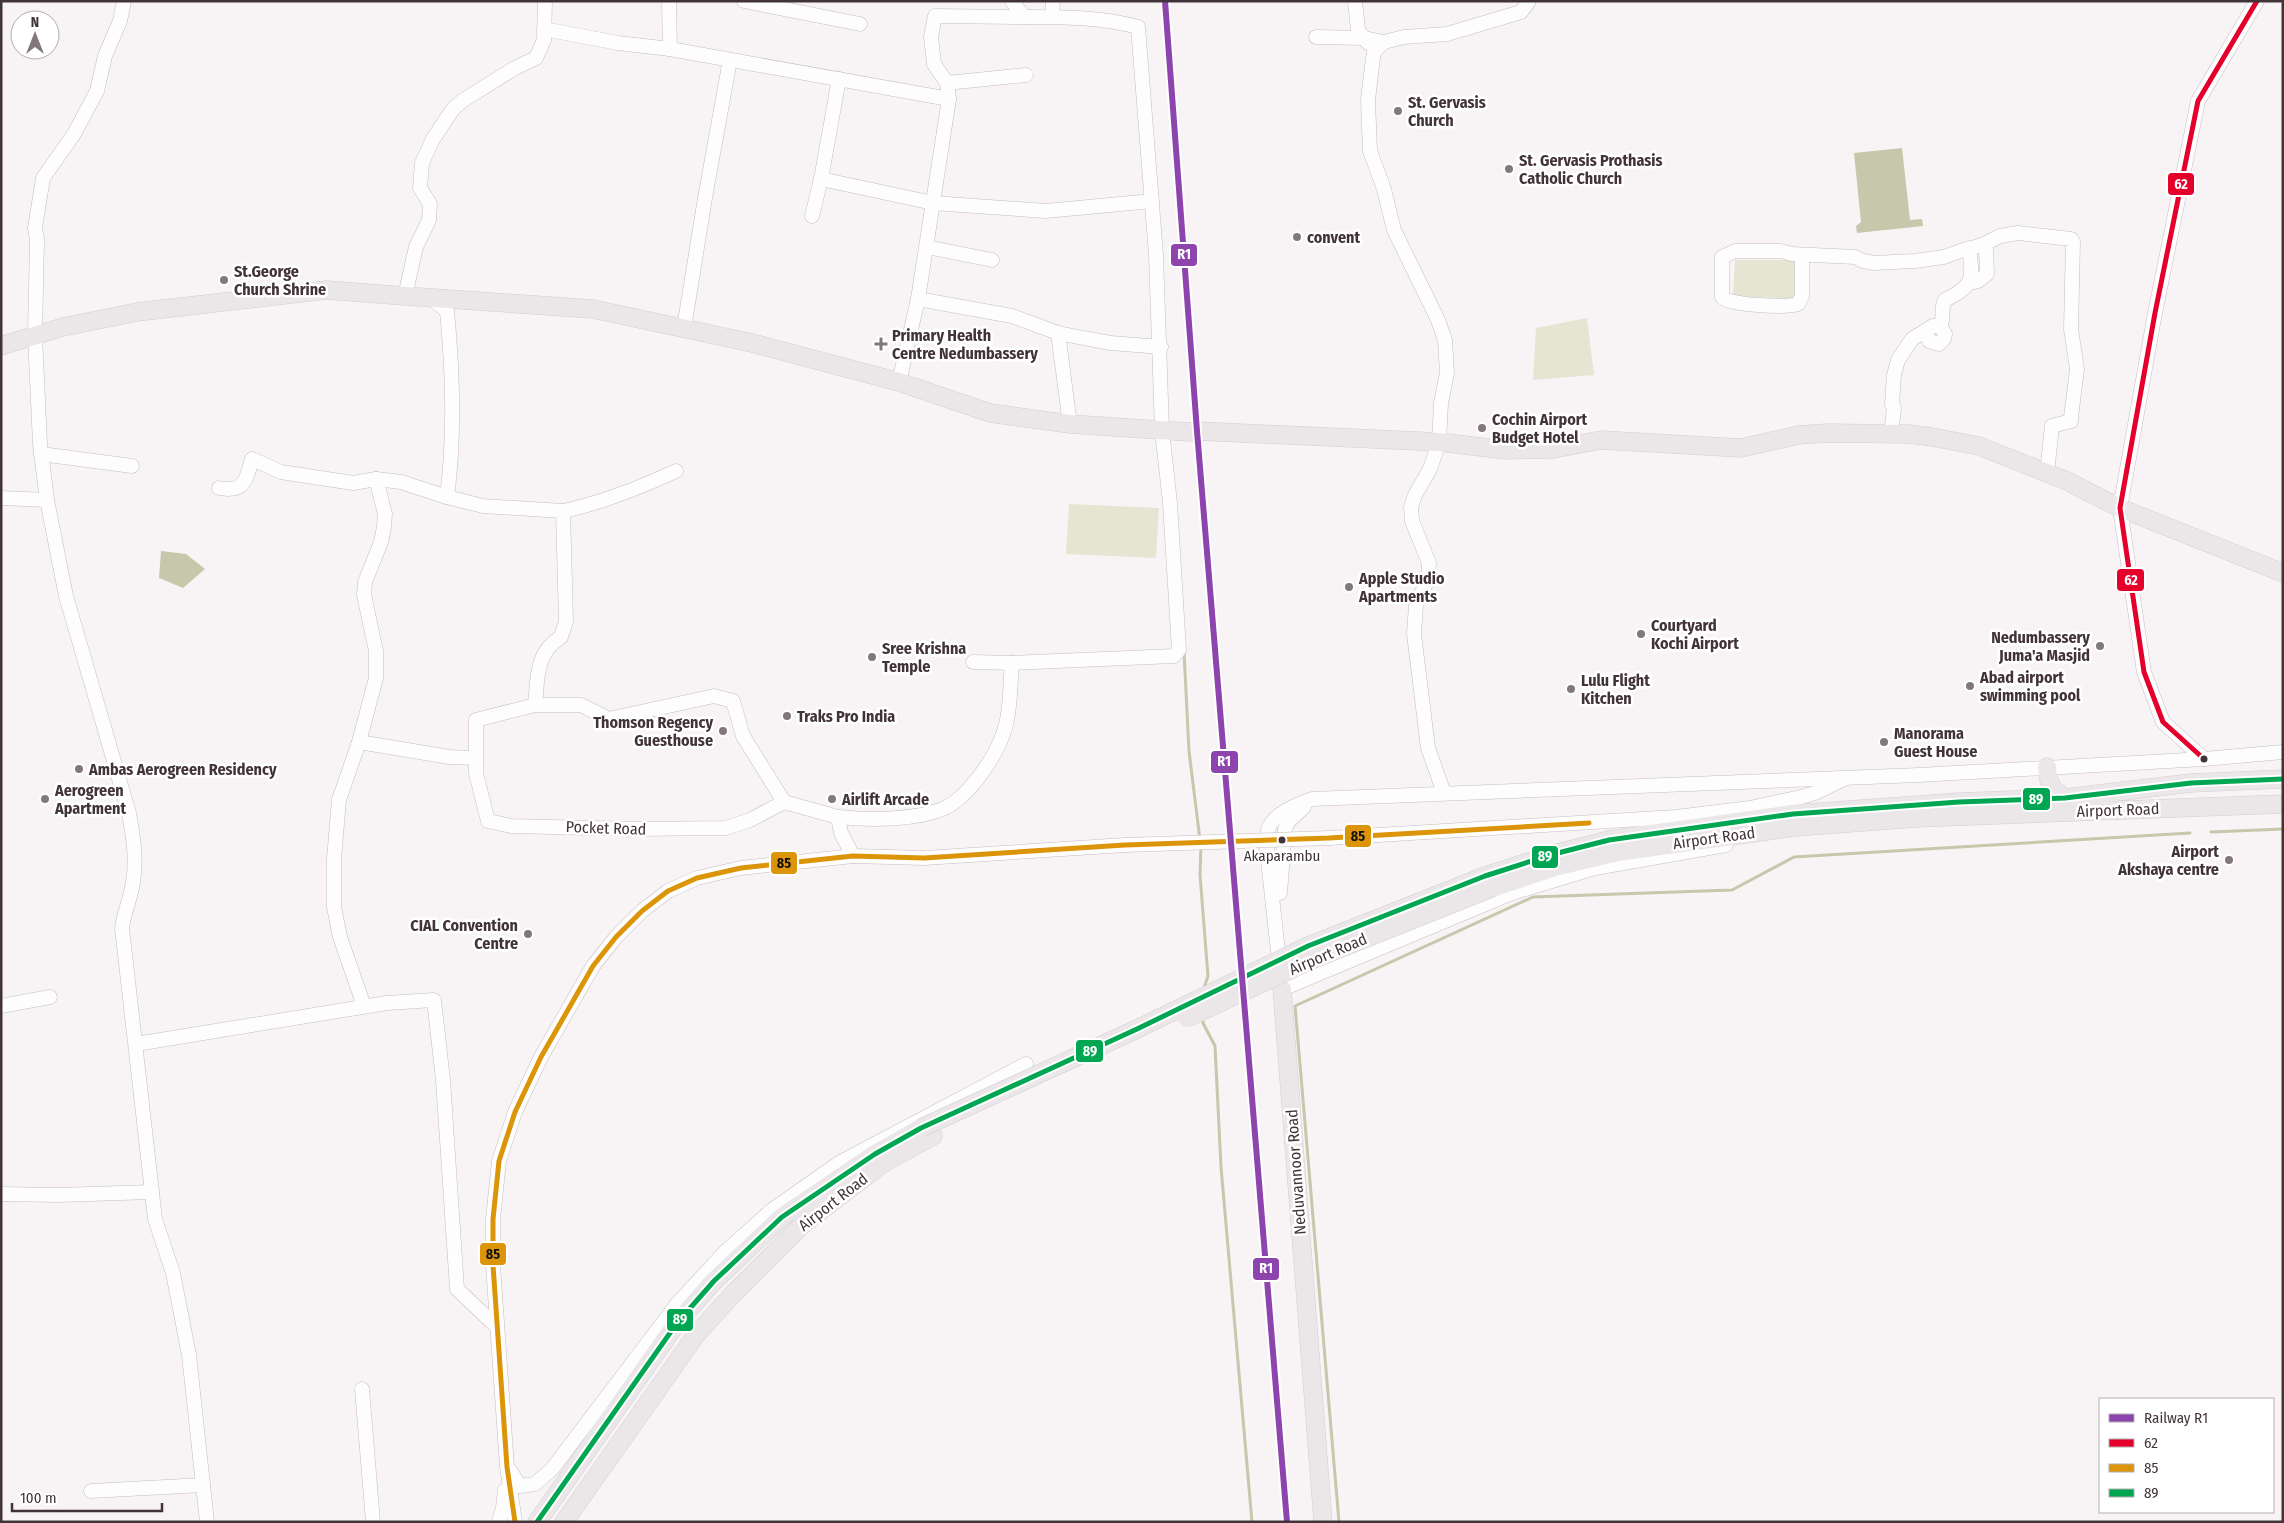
<svg xmlns="http://www.w3.org/2000/svg" width="2284" height="1523" font-family="'Fira Sans Condensed',sans-serif">
	<rect width="100%" height="100%" fill="#f8f4f6"/>
	<g fill="#e5e5d2">
		<path d="M1735,260H1795V299L1733,296Z"/>
		<path d="M1587,318L1594,375L1533,380L1536,328Z"/>
		<path d="M1069,504L1159,508L1156,558L1066,554Z"/>
	</g>
	<g fill="#c6c7ab">
		<path d="M1902,148L1910,220L1922,219L1923,226L1857,233L1856,226L1861,222L1854,153Z"/>
		<path d="M161,551L186,554L205,569L183,588L159,578Z"/>
	</g>
	<g fill="none" stroke-linecap="round" stroke-linejoin="round">
		<g stroke="#c6c7ab" stroke-width="3">
			<path d="M1184,652L1189,751L1200,840"/>
			<path d="M2211,832L2283,829"/>
			<path d="M1201,846L1200,875L1208,976L1203,991"/>
			<path d="M1203,1017V1023L1215,1046L1221,1167L1252,1522"/>
			<path d="M1339,1522L1295,1006L1533,897L1732,890L1794,857L2190,833"/>
		</g>
		<defs>
			<g id="minor">
				<path d="M124,1L120,21L105,56L97,91L74,134L43,178L35,228L37,240L35,335L40,444L47,500L66,596L129,813C133,836 137,859 133,882C131,898 124,912 122,928L155,1219L173,1273L189,1355L207,1522"/>
				<path d="M669,1L670,49L949,99"/>
				<path d="M744,1L860,24"/>
				<path d="M1355,1L1358,30L1368,43"/>
				<path d="M1052,17L1053,1"/>
				<path d="M544,29L618,43L670,49"/>
				<path d="M1316,37L1364,38L1384,42"/>
				<path d="M947,83L1026,75"/>
				<path d="M821,179L933,203L1046,211L1152,201"/>
				<path d="M812,216L821,179L839,79"/>
				<path d="M1982,245L2000,236L2018,233L2071,239L2073,242L2071,329L2077,369L2071,417V421L2052,426L2047,473"/>
				<path d="M927,247L992,260"/>
				<path d="M1802,255V296L1798,304C1787,308 1727,305 1722,297V257L1735,251H1781L1792,254L1855,257L1863,261L1874,263L1915,261L1944,257L1969,248C1973,279 1975,285 1945,300C1940,308 1945,319 1940,326H1933L1912,339L1898,360L1894,375L1892,404L1894,408L1891,434"/>
				<path d="M1970,283L1978,281L1987,274L1986,248L1982,245L1975,247"/>
				<path d="M405,296L416,247L429,220L430,204L420,188L422,163L433,139L453,109L462,101L515,68L536,58L544,40L545,1"/>
				<path d="M431,298L447,311C453,373 455,436 447,497L483,506L563,511L566,621L561,637C535,653 538,677 535,705H581L609,719L714,696L733,701L743,736L784,802L838,817L841,833L853,856"/>
				<path d="M918,299L1012,316L1058,333L1078,337L1111,343L1161,347"/>
				<path d="M684,328L705,198L730,60"/>
				<path d="M1925,331L1929,341L1939,344L1944,339L1945,334L1940,326"/>
				<path d="M1058,333L1070,424"/>
				<path d="M899,382L918,299L949,99L947,83L934,64L931,37L935,16L1024,17L1012,1"/>
				<path d="M41,454L132,466"/>
				<path d="M219,488C245,493 246,480 252,459L281,472L353,483L376,479L401,482L447,497"/>
				<path d="M1,498L47,500"/>
				<path d="M563,511C602,503 639,488 676,471"/>
				<path d="M973,662L1012,663L1174,656L1179,650L1170,503L1162,430L1156,255L1138,27C1101,17 1063,17 1024,17"/>
				<path d="M535,705L476,720V773L488,821L511,826L634,829L726,828L750,820L784,802"/>
				<path d="M359,742L449,757L474,758"/>
				<path d="M2204,759L2163,722L2144,672L2120,508L2155,313L2198,101L2257,1"/>
				<path d="M1444,793L1428,748L1414,634L1416,605L1428,579L1429,563L1412,521L1411,507L1415,495L1430,469L1439,442L1441,403L1447,373L1445,340L1438,320L1394,230L1384,189L1370,151L1368,100L1372,66L1374,52L1384,42L1404,37L1447,34L1521,12L1529,1"/>
				<path d="M838,817C870,820 905,821 937,811C966,803 997,756 1005,728C1011,708 1010,684 1012,663"/>
				<path d="M1329,838L1676,817L1750,808L1801,797L1815,793L1844,779"/>
				<path d="M1726,845L1595,868L1512,893L1282,989L1267,850C1267,844 1266,836 1268,830C1273,813 1297,805 1312,799L1919,775L2204,759L2283,752"/>
				<path d="M1280,893L1285,829L1288,822L1304,807"/>
				<path d="M1,1006L50,997"/>
				<path d="M364,1006L340,937L334,907V859L339,800L359,742L376,678V651L364,595L365,582L381,542L384,527L385,514L376,479"/>
				<path d="M136,1044L387,1003L434,1000L443,1080L457,1289L497,1327"/>
				<path d="M1,1194L58,1195L152,1192"/>
				<path d="M362,1389L373,1522"/>
				<path d="M509,1469L520,1486L535,1484L552,1469L677,1304L725,1252L772,1210L839,1163L1026,1064"/>
				<path d="M91,1491L203,1485"/>
				<path d="M499,1522L503,1508L505,1490"/>
				<path d="M515,1522L507,1467L493,1265V1219L499,1161L515,1112L541,1057L593,966L616,937L642,911L668,891L697,878L741,868L853,856L924,858L1125,845"/>
			</g>
			<g id="major">
				<path d="M1,346L63,327L137,312L327,290L405,296L593,309L752,343L899,382L990,413L1070,424L1189,432L1197,431L1439,442L1506,450L1553,449L1601,440L1741,448L1799,435L1827,433L1909,434L1932,437L1979,446L2067,481L2120,508L2283,573"/>
				<path d="M2047,767C2048,783 2051,790 2065,798"/>
				<path d="M1485,876L1550,855L1609,840L1793,814L1959,802L2065,798L2191,783L2283,779"/>
				<path d="M1492,888L1555,867L1618,852L1795,827L1917,818L2283,804"/>
				<path d="M1282,989L1323,1522"/>
				<path d="M537,1522L677,1323L714,1281L782,1217L875,1154L921,1128"/>
				<path d="M564,1522L696,1335L734,1293L801,1226L882,1164L933,1136"/>
			</g>
		</defs>
		<use href="#minor" stroke="#c5bcc0" stroke-width="15"/>
		<use href="#major" stroke="#d3ced1" stroke-width="19"/>
		<use href="#minor" stroke="#fefdfe" stroke-width="14"/>
		<use href="#major" stroke="#ebe6e8" stroke-width="18"/>
		<defs>
			<path id="minor-bridge" d="M1125,845L1329,838"/>
			<g id="major-bridge">
				<path d="M1187,1018L1309,961L1492,888"/>
				<path d="M921,1128L1137,1029L1308,946L1485,876"/>
			</g>
		</defs>
		<use href="#minor-bridge" stroke="#c5bcc0" stroke-width="15" stroke-linecap="butt"/>
		<use href="#major-bridge" stroke="#d3ced1" stroke-width="19" stroke-linecap="butt"/>
		<use href="#minor-bridge" stroke="#fefdfe" stroke-width="14"/>
		<use href="#major-bridge" stroke="#ebe6e8" stroke-width="18"/>
		<defs>
			<path id="bus-1" d="M2204,759L2163,722L2144,672L2120,508L2155,313L2198,101L2257,1"/>
			<path id="bus-2" d="M515,1522L507,1467L493,1265V1219L499,1161L515,1112L541,1057L593,966L616,937L642,911L668,891L697,878L741,868L853,856L924,858L1125,845L1329,838L1589,823"/>
			<path id="bus-3" d="M537,1522L677,1323L714,1281L782,1217L875,1154L921,1128L1137,1029L1308,946L1485,876L1550,855L1609,840L1793,814L1959,802L2065,798L2191,783L2283,779"/>
		</defs>
		<use href="#bus-1" stroke="#fff" stroke-width="9"/>
		<use href="#bus-2" stroke="#fff" stroke-width="9"/>
		<use href="#bus-3" stroke="#fff" stroke-width="9"/>
		<use href="#bus-1" stroke="#e4002b" stroke-width="5"/>
		<use href="#bus-2" stroke="#dc9509" stroke-width="5"/>
		<use href="#bus-3" stroke="#00a651" stroke-width="5"/>
		<defs>
			<path id="rail-1" d="M1165,1L1197,431L1287,1522"/>
		</defs>
		<use href="#rail-1" stroke="#fff" stroke-width="10"/>
		<use href="#rail-1" stroke="#8e44ad" stroke-width="6"/>
	</g>
	<g fill="#82777c" stroke="#fff" stroke-width="2">
		<circle cx="1398" cy="111" r="5"/>
		<circle cx="1509" cy="169" r="5"/>
		<circle cx="1297" cy="237" r="5"/>
		<circle cx="224" cy="280" r="5"/>
		<path d="M878.5 336.5h5v5h5v5h-5v5h-5v-5h-5v-5h5z"/>
		<circle cx="1482" cy="428" r="5"/>
		<circle cx="1349" cy="587" r="5"/>
		<circle cx="1641" cy="634" r="5"/>
		<circle cx="2100" cy="646" r="5"/>
		<circle cx="872" cy="657" r="5"/>
		<circle cx="1970" cy="686" r="5"/>
		<circle cx="1571" cy="689" r="5"/>
		<circle cx="787" cy="716" r="5"/>
		<circle cx="723" cy="731" r="5"/>
		<circle cx="1884" cy="742" r="5"/>
		<circle cx="79" cy="769" r="5"/>
		<circle cx="45" cy="799" r="5"/>
		<circle cx="832" cy="799" r="5"/>
		<circle cx="2229" cy="860" r="5"/>
		<circle cx="528" cy="934" r="5"/>
	</g>
	<g fill="#42333a" stroke="#fff" stroke-width="2">
		<circle cx="2204" cy="759" r="4.5"/>
		<circle cx="1282" cy="840" r="4.5"/>
	</g>
	<g text-anchor="middle" dominant-baseline="central" stroke-width="5" stroke-linejoin="round" paint-order="stroke">
		<g font-size="15" fill="#42333a" stroke="#fff">
			<text x="1282" y="856">Akaparambu</text>
		</g>
		<g font-size="16" font-weight="bold" fill="#42333a" stroke="#fff" text-anchor="start">
			<text x="1408" y="102">St. Gervasis<tspan x="1408" dy="18">Church</tspan></text>
			<text x="1519" y="160">St. Gervasis Prothasis<tspan x="1519" dy="18">Catholic Church</tspan></text>
			<text x="1307" y="237">convent</text>
			<text x="234" y="271">St.George<tspan x="234" dy="18">Church Shrine</tspan></text>
			<text x="892" y="335">Primary Health<tspan x="892" dy="18">Centre Nedumbassery</tspan></text>
			<text x="1492" y="419">Cochin Airport<tspan x="1492" dy="18">Budget Hotel</tspan></text>
			<text x="1359" y="578">Apple Studio<tspan x="1359" dy="18">Apartments</tspan></text>
			<text x="1651" y="625">Courtyard<tspan x="1651" dy="18">Kochi Airport</tspan></text>
			<text x="2090" y="637" text-anchor="end">Nedumbassery<tspan x="2090" dy="18">Juma'a Masjid</tspan></text>
			<text x="882" y="648">Sree Krishna<tspan x="882" dy="18">Temple</tspan></text>
			<text x="1980" y="677">Abad airport<tspan x="1980" dy="18">swimming pool</tspan></text>
			<text x="1581" y="680">Lulu Flight<tspan x="1581" dy="18">Kitchen</tspan></text>
			<text x="797" y="716">Traks Pro India</text>
			<text x="713" y="722" text-anchor="end">Thomson Regency<tspan x="713" dy="18">Guesthouse</tspan></text>
			<text x="1894" y="733">Manorama<tspan x="1894" dy="18">Guest House</tspan></text>
			<text x="89" y="769">Ambas Aerogreen Residency</text>
			<text x="55" y="790">Aerogreen<tspan x="55" dy="18">Apartment</tspan></text>
			<text x="842" y="799">Airlift Arcade</text>
			<text x="2219" y="851" text-anchor="end">Airport<tspan x="2219" dy="18">Akshaya centre</tspan></text>
			<text x="518" y="925" text-anchor="end">CIAL Convention<tspan x="518" dy="18">Centre</tspan></text>
		</g>
		<g font-size="16" fill="#42333a" stroke="#fff">
			<text transform="translate(2118 810) rotate(-2)">Airport Road</text>
			<text transform="translate(606 828) rotate(2)">Pocket Road</text>
			<text transform="translate(1714 838) rotate(-8)">Airport Road</text>
			<text transform="translate(1328 954) rotate(-23)">Airport Road</text>
			<text transform="translate(1296 1172) rotate(-94)">Neduvannoor Road</text>
			<text transform="translate(833 1202) rotate(-38)">Airport Road</text>
		</g>
	</g>
	<g stroke="#fff" stroke-width="2">
		<rect x="2167" y="172" width="28" height="24" rx="5" fill="#e4002b"/>
		<rect x="1170" y="243" width="28" height="24" rx="5" fill="#8e44ad"/>
		<rect x="2116" y="568" width="29" height="24" rx="5" fill="#e4002b"/>
		<rect x="1210" y="750" width="29" height="24" rx="5" fill="#8e44ad"/>
		<rect x="2022" y="787" width="29" height="24" rx="5" fill="#00a651"/>
		<rect x="1344" y="824" width="28" height="24" rx="5" fill="#dc9509"/>
		<rect x="1531" y="845" width="28" height="24" rx="5" fill="#00a651"/>
		<rect x="770" y="851" width="28" height="24" rx="5" fill="#dc9509"/>
		<rect x="1075" y="1039" width="29" height="24" rx="5" fill="#00a651"/>
		<rect x="479" y="1242" width="28" height="24" rx="5" fill="#dc9509"/>
		<rect x="1252" y="1257" width="28" height="24" rx="5" fill="#8e44ad"/>
		<rect x="666" y="1308" width="28" height="24" rx="5" fill="#00a651"/>
	</g>
	<g font-size="14" text-anchor="middle" font-weight="bold" fill="#fff">
		<text x="2181" y="189">62</text>
		<text x="1184" y="259">R1</text>
		<text x="2131" y="585">62</text>
		<text x="1224" y="766">R1</text>
		<text x="2036" y="804">89</text>
		<text x="1545" y="861">89</text>
		<text x="1090" y="1056">89</text>
		<text x="1266" y="1273">R1</text>
		<text x="680" y="1324">89</text>
	</g>
	<g font-size="14" text-anchor="middle" font-weight="bold" fill="#111">
		<text x="1358" y="841">85</text>
		<text x="784" y="868">85</text>
		<text x="493" y="1259">85</text>
	</g>
	<rect width="2284" height="1523" fill="none" stroke="#42333a" stroke-width="5"/>
	<rect x="2099" y="1398" width="175" height="115" fill="#ffffff" stroke="#b3adb0"/>
	<rect x="2109" y="1414" width="25" height="8" fill="#8e44ad" stroke="#b3adb0"/>
	<text x="2144" y="1423" font-size="15" fill="#42333a">Railway R1</text>
	<rect x="2109" y="1439" width="25" height="8" fill="#e4002b" stroke="#b3adb0"/>
	<text x="2144" y="1448" font-size="15" fill="#42333a">62</text>
	<rect x="2109" y="1464" width="25" height="8" fill="#dc9509" stroke="#b3adb0"/>
	<text x="2144" y="1473" font-size="15" fill="#42333a">85</text>
	<rect x="2109" y="1489" width="25" height="8" fill="#00a651" stroke="#b3adb0"/>
	<text x="2144" y="1498" font-size="15" fill="#42333a">89</text>
	<g transform="translate(35 35)"><circle r="24" fill="#ffffff" stroke="#b3adb0"/>
	<path d="M0-4L9 19L0 12L-9 19Z" fill="#82777c"/>
	<text y="-8" font-size="14" font-weight="bold" text-anchor="middle" fill="#42333a">N</text>
	</g>
	<path d="M12 1503v8h150v-8" fill="none" stroke="#42333a" stroke-width="2.5"/>
	<text x="20" y="1503" font-size="15" fill="#42333a" stroke="#ffffff" stroke-width="4" paint-order="stroke">100 m</text>
</svg>
